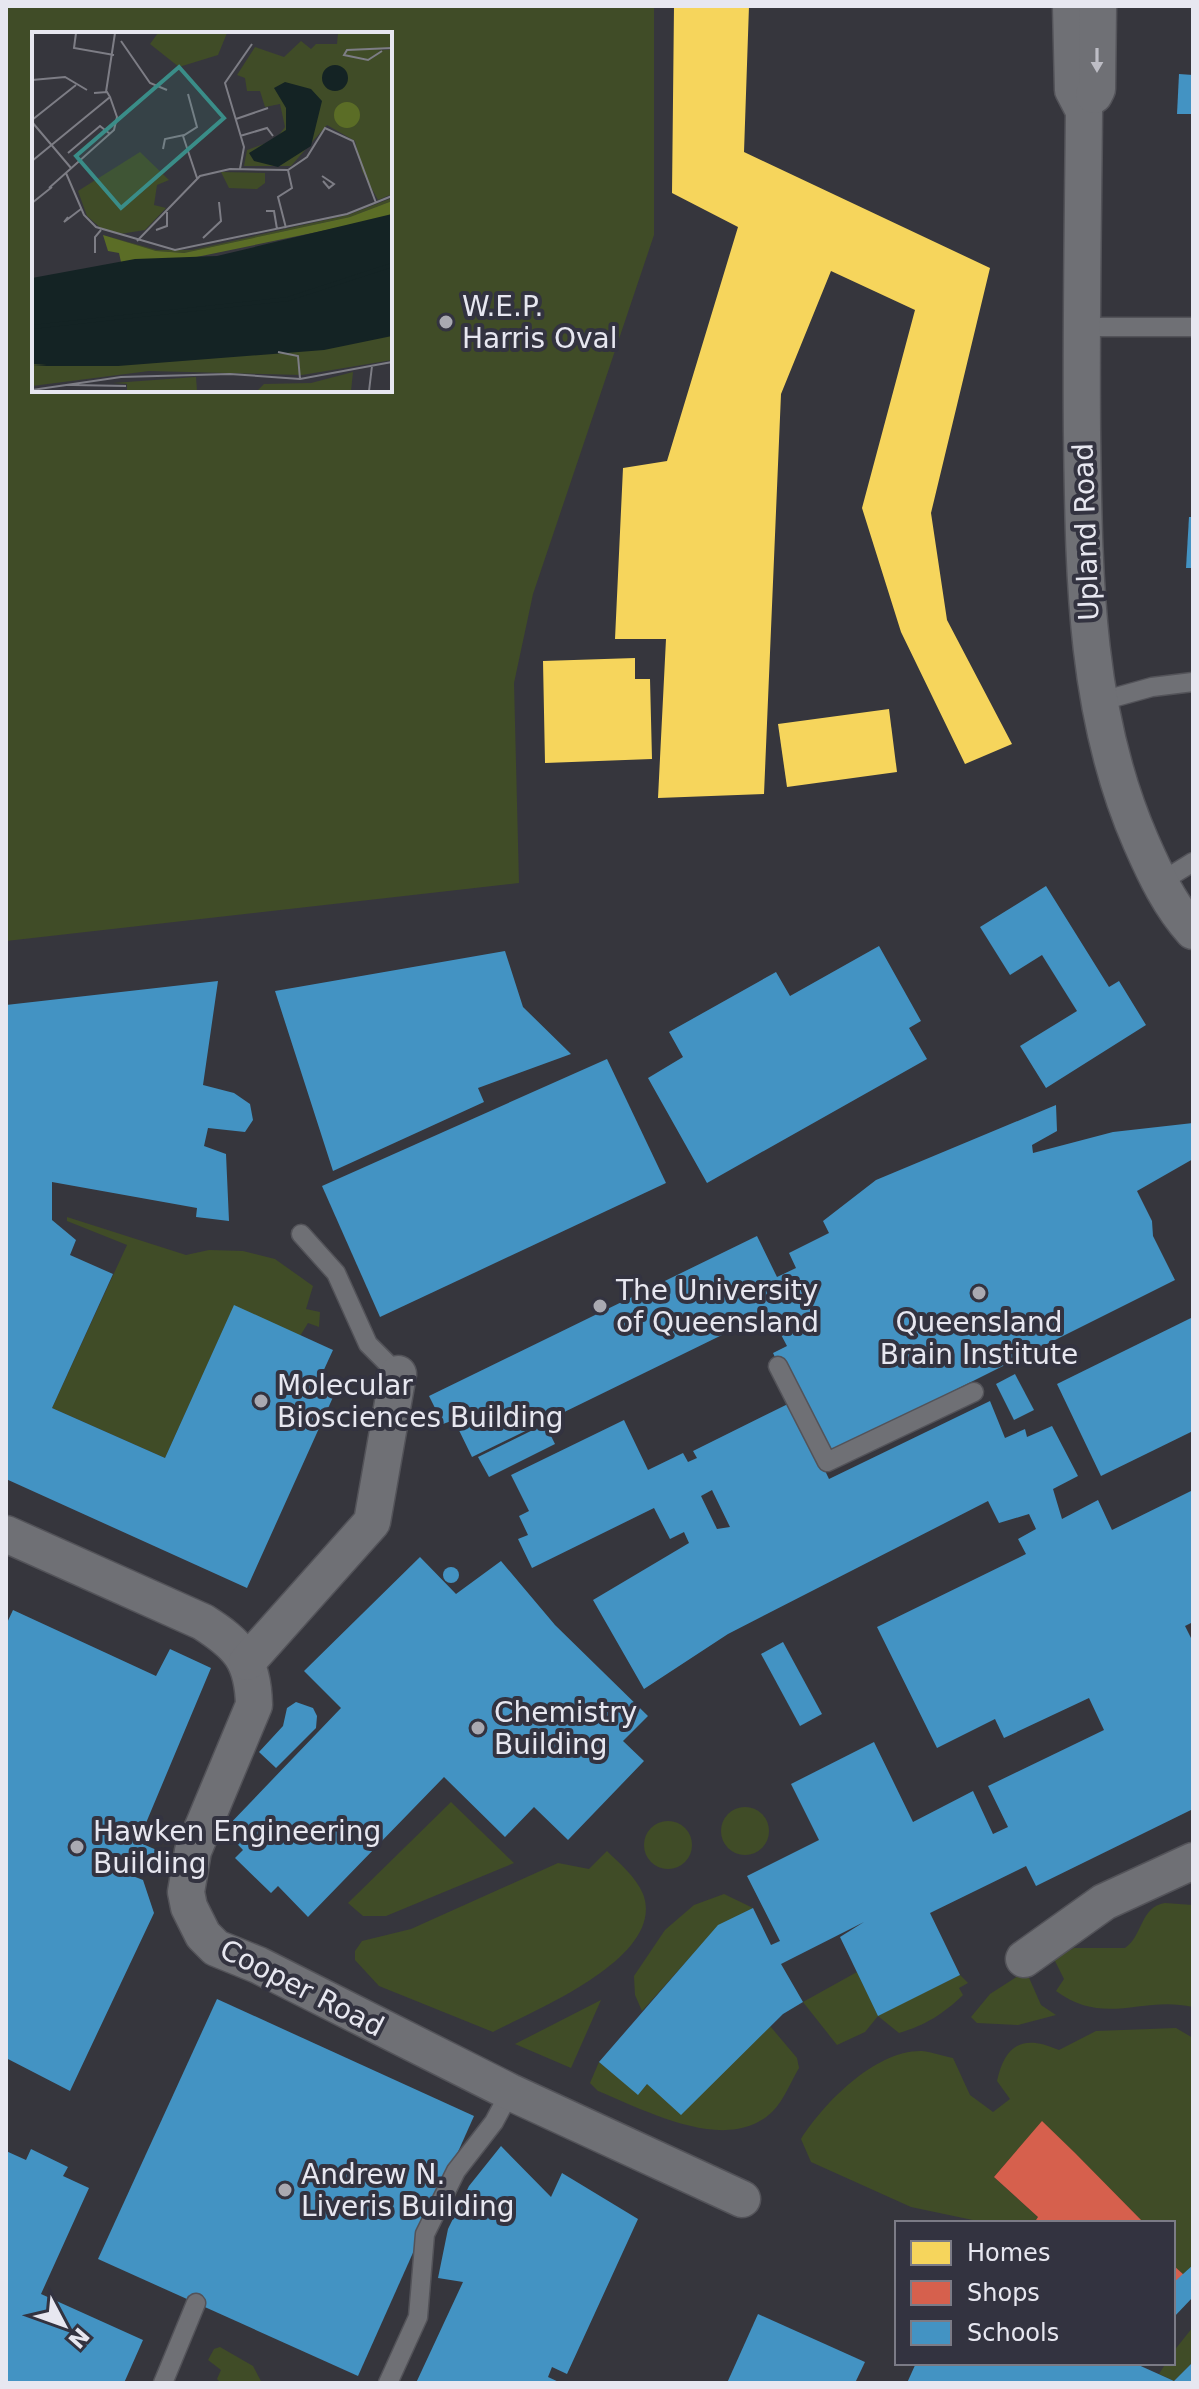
<svg xmlns="http://www.w3.org/2000/svg" width="1199" height="2389" font-family="'DejaVu Sans',sans-serif">
	<rect width="100%" height="100%" fill="#36363d"/>
	<g fill="#404c27" fill-rule="evenodd">
		<path d="M6,6H654V235L533,594L514,683L519,883L6,941ZM34,34H390V390H34Z"/>
		<path d="M67,1217L186,1255L209,1250L243,1251L275,1259L313,1286L306,1309L320,1312L319,1327L308,1323L300,1336L234,1306L165,1458L52,1408L127,1245L67,1221Z"/>
		<path d="M451,1802L514,1863L386,1916H363L348,1903Z"/>
		<circle cx="745" cy="1831" r="24"/>
		<circle cx="668" cy="1845" r="24"/>
		<path d="M607,1851C620,1864 636,1877 643,1894C667,1957 535,2010 493,2032L379,1986L355,1960V1951L362,1941L411,1929L558,1863L589,1869Z"/>
		<path d="M724,1894L753,1908L718,1926L642,2011L635,1995L634,1976L665,1930L694,1905Z"/>
		<path d="M1165,1903L1193,1905V2007C1142,1995 1105,2027 1056,1991L1064,1979L1054,1959L1074,1948H1125C1143,1936 1140,1907 1165,1903Z"/>
		<path d="M1026,1971L1041,2005L1056,2015L1018,2025L977,2023L971,2017L990,1994Z"/>
		<path d="M857,1972L878,2015L960,1975L968,1983L959,1988L963,1995C943,2014 926,2025 899,2033L878,2016L865,2032L837,2045L803,2002Z"/>
		<path d="M601,2000L571,2068L515,2044Z"/>
		<path d="M770,2026L797,2058L799,2068C791,2081 784,2100 773,2111C729,2156 645,2110 598,2091L590,2083L599,2062L638,2094L647,2084Z"/>
		<path d="M1176,2028L1193,2038V2265L1184,2275L1173,2265V2223H1144L1042,2122L994,2177L1038,2217L1034,2223H987L911,2207L811,2162L801,2139C824,2103 875,2050 922,2051C932,2052 943,2056 953,2058L970,2095L993,2112L1010,2099L997,2081C1005,2044 1023,2034 1059,2050L1096,2031Z"/>
		<path d="M1193,2327V2362L1174,2381L1159,2374L1166,2363H1173V2352Z"/>
		<path d="M220,2347L253,2366L262,2383H221L217,2379L221,2370L208,2360L214,2349Z"/>
	</g>
	<g fill="#f6d55c">
		<path d="M674,6H749L744,152L990,268L931,513L947,620L1012,744L965,764L901,632L862,508L915,310L831,271L781,394L764,794L658,798L666,639H615L623,468L667,461L738,227L672,193Z"/>
		<path d="M635,658V679H650L652,759L545,763L543,661Z"/>
		<path d="M889,709L897,772L787,787L778,724Z"/>
	</g>
	<g fill="#d6604d">
		<path d="M1042,2121L1075,2153L1144,2223H1034L1038,2217L994,2177Z"/>
		<path d="M1173,2265L1184,2275L1175,2285L1173,2283Z"/>
	</g>
	<g fill="#4393c3" fill-rule="evenodd">
		<path d="M1179,74L1193,75V114H1177Z"/>
		<path d="M1189,517H1193V568H1186Z"/>
		<path d="M1046,886L1109,987L1119,981L1146,1025L1046,1088L1020,1046L1077,1011L1042,955L1010,975L980,927Z"/>
		<path d="M879,946L921,1021L909,1028L927,1059L707,1183L648,1078L683,1057L669,1032L776,972L790,996Z"/>
		<path d="M505,951L523,1007L571,1054L478,1088L484,1102L333,1171L275,991Z"/>
		<path d="M218,981L203,1085L234,1093L250,1104L253,1120L245,1132L208,1128L204,1146L226,1154L229,1221L196,1217L197,1208L52,1182V1220L76,1240L70,1255L113,1274L52,1408L165,1458L234,1305L333,1350L316,1387L334,1395L247,1588L6,1479V1005Z"/>
		<path d="M607,1059L666,1183L380,1317L322,1186Z"/>
		<path d="M1056,1105L1057,1131L1032,1145L1033,1153L1113,1132L1193,1123V1159L1137,1191L1152,1221L1153,1236L1175,1280L823,1456L773,1353L787,1346L769,1312L472,1457L454,1420L443,1424L429,1396L757,1236L777,1277L796,1268L789,1253L829,1233L823,1221L876,1180Z"/>
		<path d="M1193,1317V1431L1101,1476L1057,1384Z"/>
		<path d="M1015,1374L1034,1410L1014,1420L996,1384Z"/>
		<path d="M990,1401L1005,1438L1025,1429L1027,1437L1052,1426L1078,1476L1053,1489L1062,1519L1098,1500L1112,1530L1193,1490V1622L1185,1626L1193,1642V1809L1036,1886L1026,1866L930,1913L960,1975L878,2016L840,1937L864,1922L781,1964L803,2002L783,2014L681,2115L647,2084L638,2095L599,2062L718,1925L753,1908L771,1945L780,1941L747,1876L819,1840L791,1784L874,1742L913,1822L973,1791L993,1834L1008,1827L988,1786L1104,1730L1089,1698L1004,1738L995,1719L937,1748L877,1627L1026,1554L1018,1539L1036,1529L1029,1514L999,1523L988,1501L728,1634L644,1689L593,1600L689,1543L684,1532L670,1539L654,1508L532,1568L518,1539L528,1535L519,1516L529,1511L511,1475L624,1420L648,1470L683,1453L688,1462L697,1458L693,1451L792,1402L829,1479ZM712,1490L730,1527L717,1529L701,1496Z"/>
		<path d="M545,1424L555,1444L489,1477L478,1457Z"/>
		<path d="M420,1557L456,1594L501,1561L555,1625L648,1716L623,1741L644,1761L568,1840L534,1807L505,1837L444,1777L308,1917L278,1886L271,1893L235,1858L243,1850L224,1830L341,1708L304,1671Z"/>
		<circle cx="451" cy="1575" r="8"/>
		<path d="M13,1610L156,1676L170,1649L211,1668L138,1842L159,1851L150,1873L128,1864L125,1873L143,1880L154,1913L70,2091L6,2058V1625Z"/>
		<path d="M783,1642L822,1714L800,1726L761,1654Z"/>
		<path d="M296,1702L313,1708L317,1716L316,1728L276,1768L259,1752L283,1726L287,1708Z"/>
		<path d="M217,1999L474,2116L358,2376L98,2259Z"/>
		<path d="M501,2146L551,2197L562,2173L638,2219L567,2374L552,2367L548,2377L561,2383H416L463,2282L438,2278L448,2229L469,2186Z"/>
		<path d="M31,2149L68,2167L63,2176L89,2188L41,2294L143,2340L124,2383H6V2151L26,2160Z"/>
		<path d="M1193,2265V2297L1173,2318V2283Z"/>
		<path d="M758,2314L865,2362L855,2383H727Z"/>
		<path d="M1193,2362V2383H907L916,2363H1134L1174,2381Z"/>
	</g>
	<g fill="none" stroke-linecap="round" stroke-linejoin="round">
		<defs>
			<g id="lane">
				<path d="M1081,327H1193"/>
				<path d="M1098,702L1152,687L1193,682"/>
				<path d="M1159,883L1193,862"/>
				<path d="M301,1234L336,1273L368,1344L398,1374"/>
				<path d="M778,1366L827,1462L974,1392"/>
				<path d="M163,2383L196,2303"/>
				<path d="M388,2383L418,2317L425,2234L456,2171L494,2122L510,2092"/>
			</g>
			<g id="street">
				<path d="M1071,6L1073,90L1084,111C1083,218 1081,325 1082,432C1084,572 1084,712 1141,842C1155,874 1170,906 1193,931"/>
				<path d="M1094,95L1097,89L1098,6"/>
				<path d="M6,1534L203,1622C239,1645 253,1660 254,1705L193,1851L186,1892L189,1907L203,1935L216,1948L258,1965L510,2092L742,2199"/>
				<path d="M247,1662L372,1522L398,1374"/>
				<path d="M1024,1959L1104,1902L1193,1861"/>
			</g>
		</defs>
		<use href="#lane" stroke="#535359" stroke-width="21"/>
		<use href="#street" stroke="#535359" stroke-width="39"/>
		<use href="#lane" stroke="#6f7075" stroke-width="18"/>
		<use href="#street" stroke="#6f7075" stroke-width="36"/>
	</g>
	<defs><path id="oneway-solid" d="M-6-.8H1V-3.2L6.5 0L1 3.2V.8H-6Z" transform="scale(2)"/></defs>
	<use fill="#bdbdc5" href="#oneway-solid" transform="translate(1097 60) rotate(90)"/>
	<g fill="#a9a9b1" stroke="#333340" stroke-width="3">
		<circle cx="446" cy="322" r="8"/>
		<circle cx="979" cy="1293" r="8"/>
		<circle cx="600" cy="1306" r="8"/>
		<circle cx="261" cy="1401" r="8"/>
		<circle cx="478" cy="1728" r="8"/>
		<circle cx="77" cy="1847" r="8"/>
		<circle cx="285" cy="2190" r="8"/>
	</g>
	<g text-anchor="middle" dominant-baseline="central" stroke-width="8" stroke-linejoin="round" paint-order="stroke">
		<g font-size="28" fill="#e7e7f0" stroke="#333340" text-anchor="start">
			<text x="462" y="306">W.E.P.<tspan x="462" dy="32">Harris Oval</tspan></text>
			<text x="616" y="1290">The University<tspan x="616" dy="32">of Queensland</tspan></text>
			<text x="979" y="1322" text-anchor="middle">Queensland<tspan x="979" dy="32">Brain Institute</tspan></text>
			<text x="277" y="1385">Molecular<tspan x="277" dy="32">Biosciences Building</tspan></text>
			<text x="494" y="1712">Chemistry<tspan x="494" dy="32">Building</tspan></text>
			<text x="93" y="1831">Hawken Engineering<tspan x="93" dy="32">Building</tspan></text>
			<text x="301" y="2174">Andrew N.<tspan x="301" dy="32">Liveris Building</tspan></text>
		</g>
		<g font-size="28" fill="#e7e7f0" stroke="#333340">
			<text transform="translate(1086 532) rotate(-92)">Upland Road</text>
			<text transform="translate(302 1988) rotate(27)">Cooper Road</text>
		</g>
	</g>
	<g transform="translate(32 32)">
		<rect width="360" height="360" fill="#36363d"/>
		<path d="M126,1H195L186,23L147,35L118,12ZM306,1H360V14L345,19L360,17V162L346,168L330,139L323,109L295,93L259,134H212L215,118L243,108L253,95L248,72L233,75L228,59H215L213,46L205,43L223,15L252,25L269,9L279,17L284,12H305ZM108,120L137,148L125,153L122,173L134,176L113,198L88,202L70,197L55,184L46,159ZM189,140L233,141V151L225,157L197,156ZM360,166V169L318,185L152,221L124,219L71,203L125,218H160L316,183ZM360,300V328L270,343L117,339L0,354V332L249,320ZM321,340L319,359H225L232,352L279,351ZM164,345L165,359H95V352L81,351Z" fill="#404c27"/>
		<path d="M302 83a13 13 0 1 1 26 0a13 13 0 1 1-26 0ZM360,169V182L348,187L155,227L89,230L87,221L76,219L71,203L124,219L152,221L318,185Z" fill="#5b6d26"/>
		<path d="M290 46a13 13 0 1 1 26 0a13 13 0 1 1-26 0ZM253,50L279,57L290,69L279,114L246,135L222,129L217,121L254,98V76L242,56ZM360,182V304L292,318L86,334H0L15,333L0,332V246L103,227L185,224Z" fill="#142324"/>
		<path fill="none" stroke="#142324" stroke-width="4" d="M0,295L256,267L360,233"/>
		<path fill="none" stroke="#7d7d85" stroke-width="2" d="M44,1L42,16L82,23M89,9L118,51L135,58M350,19L336,28L312,23L315,18L360,16M0,48L33,45L55,58M74,60L83,1M156,62L165,95L151,104L165,146M204,87L236,76M0,88L44,53M0,90L39,136M208,104L235,96L241,104M131,117L133,107L152,103M36,121L68,94L78,102M0,129L78,65L75,60L62,61M208,137L212,115L193,51L220,12M34,141L52,183L64,195L143,218L315,182L360,164M290,144L302,152L297,156L291,149M17,156L82,98L85,85L78,65M0,171L20,155M234,179H242L245,197M36,185L32,190L49,177M254,196L246,165L260,156L256,138M124,198L135,194V180M171,206L189,189L187,170M105,209L168,144L198,137L256,138L275,125L293,96L321,109L344,171M63,221V205L69,198M246,320L266,324L268,347M41,353L94,354M0,358L89,345L198,342L268,347L360,330M337,359L340,334"/>
		<path fill="#3a8d88" fill-opacity="0.15" stroke="#3a8d88" stroke-width="4" d="M147,35L192,86L89,176L44,124Z"/>
		<rect width="360" height="360" fill="none" stroke="#e7e7f0" stroke-width="4"/>
	</g>
	<rect width="1199" height="2389" fill="none" stroke="#e7e7f0" stroke-width="16"/>
	<rect x="895" y="2221" width="280" height="144" fill="#333340" stroke="#7b7b86" stroke-width="2"/>
	<rect x="911" y="2241" width="40" height="24" fill="#f6d55c" stroke="#7b7b86" stroke-width="2"/>
	<text x="967" y="2261" font-size="24" fill="#e7e7f0">Homes</text>
	<rect x="911" y="2281" width="40" height="24" fill="#d6604d" stroke="#7b7b86" stroke-width="2"/>
	<text x="967" y="2301" font-size="24" fill="#e7e7f0">Shops</text>
	<rect x="911" y="2321" width="40" height="24" fill="#4393c3" stroke="#7b7b86" stroke-width="2"/>
	<text x="967" y="2341" font-size="24" fill="#e7e7f0">Schools</text>
	<g transform="translate(64 2325) rotate(131)" stroke="#333340" stroke-width="6" paint-order="stroke">
	<path d="M0-6L14 30L0 20L-14 30Z" fill="#e7e7f0"/>
	<text y="-12" font-size="22" font-weight="bold" text-anchor="middle" fill="#e7e7f0">N</text>
	</g>
</svg>
